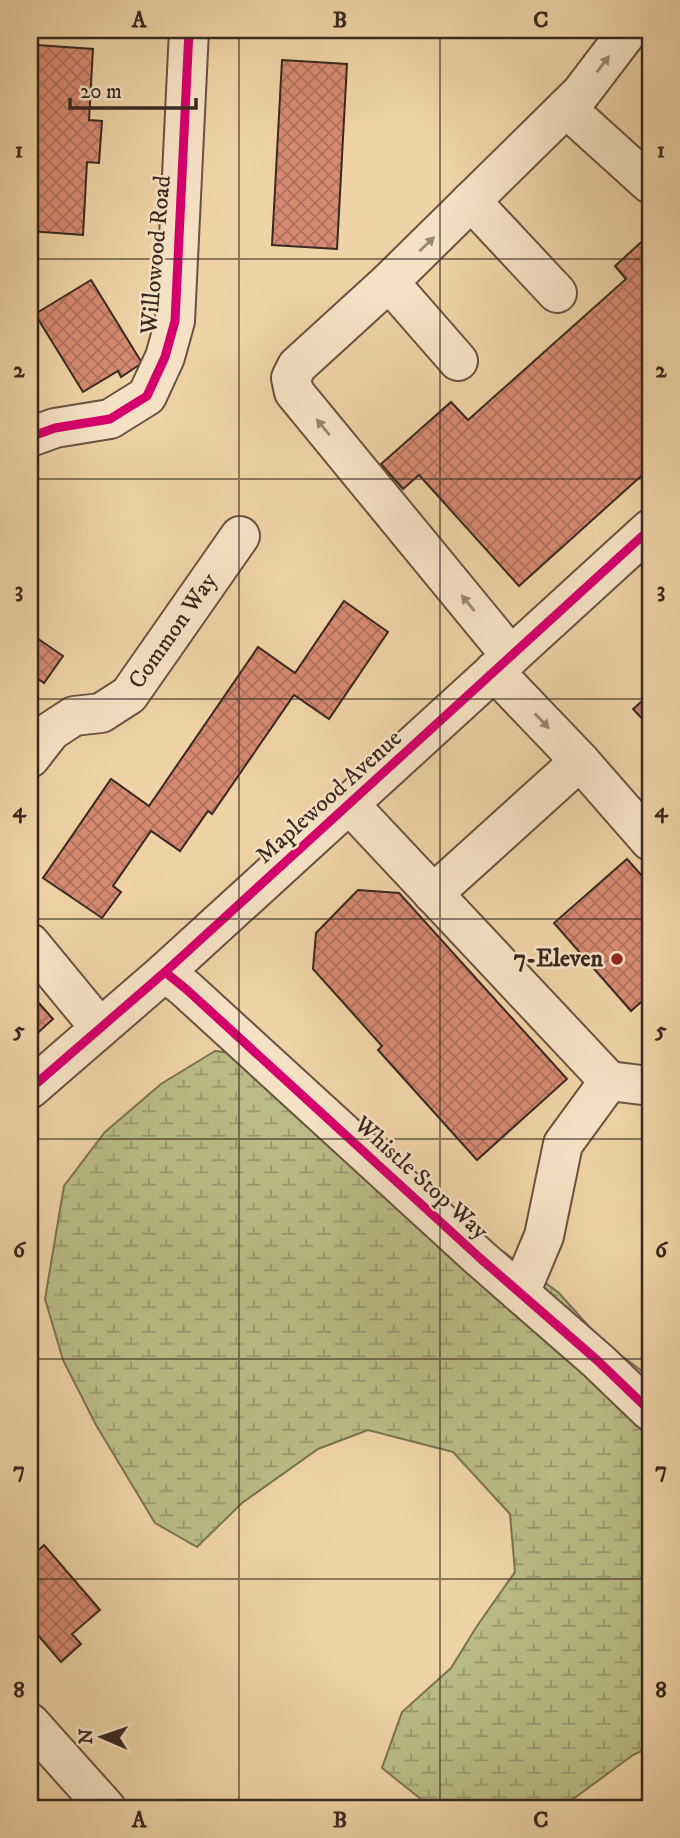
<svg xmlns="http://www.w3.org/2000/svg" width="680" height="1838" font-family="'IM FELL DW Pica',serif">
	<defs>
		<pattern id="wetland-marsh" width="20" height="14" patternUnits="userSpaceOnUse" patternTransform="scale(1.75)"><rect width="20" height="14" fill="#babb86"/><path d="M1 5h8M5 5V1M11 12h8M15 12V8" fill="none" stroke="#98986d"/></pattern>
		<pattern id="building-cross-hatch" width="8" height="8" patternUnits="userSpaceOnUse" patternTransform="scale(1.75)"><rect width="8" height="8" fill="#d68a72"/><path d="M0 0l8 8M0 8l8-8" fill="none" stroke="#af715d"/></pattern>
	</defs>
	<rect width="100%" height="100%" fill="#efd2a5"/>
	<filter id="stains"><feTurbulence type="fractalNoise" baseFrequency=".00286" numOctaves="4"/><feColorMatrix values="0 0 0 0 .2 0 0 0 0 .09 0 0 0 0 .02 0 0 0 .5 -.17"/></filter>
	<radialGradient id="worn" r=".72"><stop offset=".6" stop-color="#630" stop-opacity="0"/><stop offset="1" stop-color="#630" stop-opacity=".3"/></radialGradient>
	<path fill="url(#wetland-marsh)" stroke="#7a7253" stroke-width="2" d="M215,1051L268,1057L394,1187L504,1252L559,1293L603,1342L650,1377V1747L633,1755L561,1808H432L382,1768L402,1712L451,1668L477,1626L515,1572L510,1514L453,1452L368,1430L318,1449L242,1503L197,1547L155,1523L96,1425L63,1360L45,1299L64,1186L105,1132L161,1084Z"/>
	<g fill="url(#building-cross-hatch)" stroke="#3a2920" stroke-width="2">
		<path d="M37,45L93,49L89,120L102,121L99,163L87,162L83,235L30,231V173Z"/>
		<path d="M282,60L347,64L337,249L272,245Z"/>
		<path d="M650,234V468L519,586L419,475L403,489L381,464L451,402L468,420L626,279L615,266Z"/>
		<path d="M91,280L142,363L121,377L118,371L83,392L35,314Z"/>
		<path d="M344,601L388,632L329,719L294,695L212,814L208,811L180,851L151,831L113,886L121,892L102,918L43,878L111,779L149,806L258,647L295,673Z"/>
		<path d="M31,634L63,656L44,683L30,673V636Z"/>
		<path d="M650,694V727L633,709Z"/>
		<path d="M627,859L650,885V994L631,1011L554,923Z"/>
		<path d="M358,890L399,893L567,1079L477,1160L378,1050L382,1046L313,969L316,933Z"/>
		<path d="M30,993L53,1019L30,1040Z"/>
		<path d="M44,1545L100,1610L72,1634L81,1644L61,1662L30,1626V1558Z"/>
	</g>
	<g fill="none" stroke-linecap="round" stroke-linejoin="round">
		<defs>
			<g id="minor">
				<path d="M566,108L650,184"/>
				<path d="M471,201L557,293"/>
				<path d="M389,282L458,361"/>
				<path d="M30,437L55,428L110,419L147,396L165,357L175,321L189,30"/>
				<path d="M511,656L294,392L291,378L297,366L389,282L581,93L629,30"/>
				<path d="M494,671L580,761L650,841"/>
				<path d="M30,758L51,731L74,716L101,713L129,695L240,536"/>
				<path d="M349,804L609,1081L563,1144L544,1236L520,1293"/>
				<path d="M433,894L580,761"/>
				<path d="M30,943L100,1028"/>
				<path d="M165,972L186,989L481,1259L598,1361L650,1411"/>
				<path d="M609,1081L650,1086"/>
				<path d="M30,1089L165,972L650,529"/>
				<path d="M30,1723L106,1808"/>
			</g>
		</defs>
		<use href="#minor" stroke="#675341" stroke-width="42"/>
		<use href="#minor" stroke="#f5e2c4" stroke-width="38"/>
		<defs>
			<g id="cycleway">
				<path d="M30,437L55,428L110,419L147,396L165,357L175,321L189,30"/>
				<path d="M165,972L186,989L481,1259L598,1361L650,1411"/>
				<path d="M30,1089L165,972L650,529"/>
			</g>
		</defs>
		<use href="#cycleway" stroke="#f5e2c4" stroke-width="13"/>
		<use href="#cycleway" stroke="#d6006c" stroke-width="9"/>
	</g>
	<defs><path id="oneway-solid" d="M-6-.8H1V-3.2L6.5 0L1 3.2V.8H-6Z" transform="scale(1.75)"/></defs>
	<g fill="#988672">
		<use href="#oneway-solid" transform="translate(603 64) rotate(-53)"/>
		<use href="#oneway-solid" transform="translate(427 244) rotate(-44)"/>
		<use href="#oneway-solid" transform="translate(323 427) rotate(-129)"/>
		<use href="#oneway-solid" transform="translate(468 603) rotate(-129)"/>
		<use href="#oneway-solid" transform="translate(542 721) rotate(46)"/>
	</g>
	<path fill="none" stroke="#3a2920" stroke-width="2" stroke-opacity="0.55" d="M239,30V1808M440,30V1808M30,259H650M30,479H650M30,699H650M30,919H650M30,1139H650M30,1359H650M30,1579H650"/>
	<circle fill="#8f2418" stroke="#f5e2c4" stroke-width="2.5" cx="617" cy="959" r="7"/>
	<g text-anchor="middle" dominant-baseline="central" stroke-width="5" stroke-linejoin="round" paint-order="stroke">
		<g font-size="24" fill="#3a2920" stroke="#f5e2c4">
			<text transform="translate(156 255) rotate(-85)">Willowood Road</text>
			<text transform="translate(173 631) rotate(-55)">Common Way</text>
			<text transform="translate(329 797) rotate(-42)">Maplewood Avenue</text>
			<text transform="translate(421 1178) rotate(42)">Whistle Stop Way</text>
		</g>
		<g font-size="24" font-weight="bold" fill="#3a2920" stroke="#f5e2c4" text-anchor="end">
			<text x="603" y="959">7-Eleven</text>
		</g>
	</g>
	<rect width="680" height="1838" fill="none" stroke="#efd2a5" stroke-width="77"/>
	<g transform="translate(102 1737) rotate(272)" stroke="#f5e2c4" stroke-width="5" paint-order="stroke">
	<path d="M0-5L12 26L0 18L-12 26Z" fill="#3a2920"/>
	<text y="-10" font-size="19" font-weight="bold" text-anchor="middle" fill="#3a2920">N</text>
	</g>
	<path d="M70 98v10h126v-10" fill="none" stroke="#3a2920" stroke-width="3.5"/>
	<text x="80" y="98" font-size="21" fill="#3a2920" stroke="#f5e2c4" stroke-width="5" paint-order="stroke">20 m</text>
	<rect x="38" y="38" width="604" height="1762" fill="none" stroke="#3a2920" stroke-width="2.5"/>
	<g font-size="23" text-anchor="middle" font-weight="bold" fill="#3a2920">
		<text x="139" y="27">A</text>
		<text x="340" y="27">B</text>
		<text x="541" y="27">C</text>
		<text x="19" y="157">1</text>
		<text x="661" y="157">1</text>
		<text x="19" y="377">2</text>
		<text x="661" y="377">2</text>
		<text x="19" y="597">3</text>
		<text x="661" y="597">3</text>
		<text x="19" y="817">4</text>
		<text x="661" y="817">4</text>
		<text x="19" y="1037">5</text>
		<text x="661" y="1037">5</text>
		<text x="19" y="1257">6</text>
		<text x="661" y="1257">6</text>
		<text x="19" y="1477">7</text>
		<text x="661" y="1477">7</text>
		<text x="19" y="1697">8</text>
		<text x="661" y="1697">8</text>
		<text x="139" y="1827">A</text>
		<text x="340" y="1827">B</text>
		<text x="541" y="1827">C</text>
	</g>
	<rect width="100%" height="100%" filter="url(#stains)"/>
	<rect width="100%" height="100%" fill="url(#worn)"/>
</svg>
